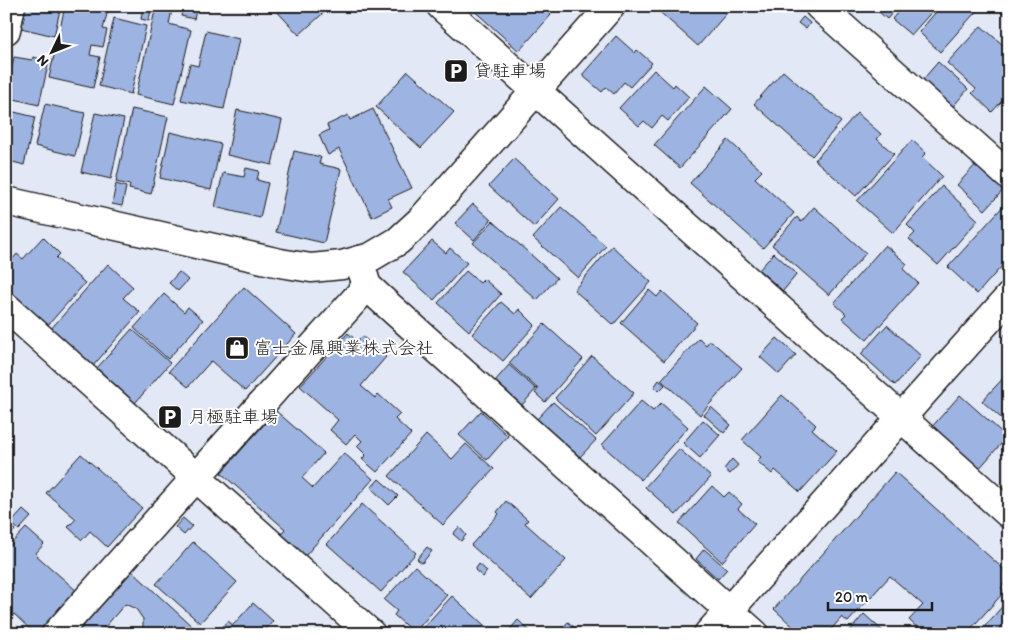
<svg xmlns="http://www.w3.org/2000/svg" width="1015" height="640" font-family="Itim,'Klee One',sans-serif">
	<rect width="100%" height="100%" fill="#e2e8f6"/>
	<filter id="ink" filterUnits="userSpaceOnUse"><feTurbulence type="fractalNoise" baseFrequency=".02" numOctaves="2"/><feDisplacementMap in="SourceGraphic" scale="10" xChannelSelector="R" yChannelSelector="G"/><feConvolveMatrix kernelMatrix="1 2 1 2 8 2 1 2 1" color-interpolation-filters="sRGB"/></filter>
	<g filter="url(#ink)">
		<g fill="#9db3e1" stroke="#1c1c1c">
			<path d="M25,6H61L54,36L21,28Z"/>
			<path d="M65,6H109L103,29L107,30L103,47L92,45L90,55L100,57L93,88L49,78Z"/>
			<path d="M156,6L172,10L169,24L191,30L174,104L136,95Z"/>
			<path d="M183,6H197L194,19L181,16Z"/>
			<path d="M272,6H331L299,35Z"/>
			<path d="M469,6H542L551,15L519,51Z"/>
			<path d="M653,6H733L698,46Z"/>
			<path d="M872,6H898L887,19Z"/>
			<path d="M903,6H937L911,35L892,19Z"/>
			<path d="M941,6H981L940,52L919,32Z"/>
			<path d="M995,6H1009V18Z"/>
			<path d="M143,7L151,9L149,21L141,19Z"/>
			<path d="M803,17L810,23L806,29L798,23Z"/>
			<path d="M114,18L146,26L131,94L99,86Z"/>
			<path d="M981,26L1009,50V93L992,112L972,93L976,89L947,63Z"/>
			<path d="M206,31L239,39L224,109L181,100L190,64L198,66Z"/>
			<path d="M616,36L635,53L637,50L652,63L630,87L624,82L614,94L606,87L602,92L582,75Z"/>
			<path d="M14,57L32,60L33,57L49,61L39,105L6,97Z"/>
			<path d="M938,62L968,89L950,110L920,83Z"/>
			<path d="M654,70L673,87L675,84L689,97L668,121L662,116L652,128L644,121L639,126L619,108Z"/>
			<path d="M408,71L454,112L421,148L376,107Z"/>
			<path d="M783,71L841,122L812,156L754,104Z"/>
			<path d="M706,86L732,109L680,168L654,145Z"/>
			<path d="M45,104L85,113L75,156L35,146Z"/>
			<path d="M132,109L168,117L151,194L129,189L130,185L116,182Z"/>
			<path d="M373,109L412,188L388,199L392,207L372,217L339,149L328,155L319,135L329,130L327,125L348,115L350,120Z"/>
			<path d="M6,110L35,117L24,165L6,160Z"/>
			<path d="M237,110L282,120L272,165L227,155Z"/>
			<path d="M95,113L124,119L111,179L81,172Z"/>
			<path d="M857,113L881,134L877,139L894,154L856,196L815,160Z"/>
			<path d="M170,132L221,144L211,190L160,178Z"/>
			<path d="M728,140L762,171L755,178L794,213L763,248L690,183Z"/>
			<path d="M912,140L926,153L922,157L942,176L893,233L857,201Z"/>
			<path d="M294,151L321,157L319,164L341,169L324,243L276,232Z"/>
			<path d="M514,159L559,199L534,227L489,186Z"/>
			<path d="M978,162L1006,187L985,210L957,185Z"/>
			<path d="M246,168L259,171L257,180L268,183L260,218L215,207L223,173L244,177Z"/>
			<path d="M116,184L126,187L122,206L112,204Z"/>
			<path d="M942,186L978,220L938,265L909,239L915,233L907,225Z"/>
			<path d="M1006,203L1009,206V258L977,294L948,267Z"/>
			<path d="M473,204L491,220L474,240L455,223Z"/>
			<path d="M561,207L606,246L578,278L533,238Z"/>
			<path d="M814,207L866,253L829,295L772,245L797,217L801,222Z"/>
			<path d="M493,221L557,278L537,300L473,243Z"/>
			<path d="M43,237L60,254L56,258L85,283L48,325L6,288V266L17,254L23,259Z"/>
			<path d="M432,241L446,253L450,248L467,263L434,300L403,272Z"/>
			<path d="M885,245L907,264L903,269L918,283L867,340L842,318L846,314L834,303Z"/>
			<path d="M612,246L651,282L613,325L574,290Z"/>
			<path d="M774,253L797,274L783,291L759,270Z"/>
			<path d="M108,264L133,287L123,298L140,312L92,367L50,330Z"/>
			<path d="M466,271L480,283L484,279L501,294L469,331L438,303Z"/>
			<path d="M179,272L188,280L178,291L169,283Z"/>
			<path d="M244,287L296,334L245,391L211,361L188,387L169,371Z"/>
			<path d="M649,290L657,297L662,291L697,323L664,361L621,323Z"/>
			<path d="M164,294L184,312L188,307L203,320L168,359L134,328Z"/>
			<path d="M501,302L515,314L519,309L535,325L503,361L472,334Z"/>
			<path d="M544,324L583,359L545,402L535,393L538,389L509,363Z"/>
			<path d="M887,325L921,356L895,385L861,354Z"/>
			<path d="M132,329L170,363L135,403L97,368Z"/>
			<path d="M1009,330V340L1004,335Z"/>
			<path d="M348,333L357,341L362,336L386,357L361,386L375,398L378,394L400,414L395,419L411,434L377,472L362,459L366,455L357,446L362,441L355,434L346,444L330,430L338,420L300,386Z"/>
			<path d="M699,338L706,345L710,340L742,368L700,415L661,380Z"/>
			<path d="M777,338L796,355L779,374L760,357Z"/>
			<path d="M592,356L634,393L596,436L555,398Z"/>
			<path d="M509,365L536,389L522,405L495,381Z"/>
			<path d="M1009,372V425L982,401Z"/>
			<path d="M659,380L665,385L659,391L654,387Z"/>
			<path d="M782,395L816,425L812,429L837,451L800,492L775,470L772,474L757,461L761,457L742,440Z"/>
			<path d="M960,395L1007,437L977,471L930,429Z"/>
			<path d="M641,401L653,411L661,403L688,427L641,480L602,445Z"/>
			<path d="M553,402L596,440L580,457L537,419Z"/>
			<path d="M711,407L731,425L724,433L704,415Z"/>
			<path d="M276,411L324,453L302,478L313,488L344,453L373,479L305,556L281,534L285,529L221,473Z"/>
			<path d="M481,411L508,436L487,460L459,435Z"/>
			<path d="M703,420L720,435L700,458L683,443Z"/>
			<path d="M426,435L452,459L466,444L494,469L443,525L389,476Z"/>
			<path d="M679,449L711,477L676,515L645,487Z"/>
			<path d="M81,454L142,508L107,547L90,531L82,540L68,527L76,519L46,493Z"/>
			<path d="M732,459L738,465L730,474L724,469Z"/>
			<path d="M895,472L1009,574V578L1001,588L1005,591L967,633L964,629L959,634H924L909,620L923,605L890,576L848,622L842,617L827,634H801L774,609Z"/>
			<path d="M379,479L398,496L389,505L371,488Z"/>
			<path d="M712,486L724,497L729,492L742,504L738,509L755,524L722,562L679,523Z"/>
			<path d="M506,501L528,520L525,523L566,560L531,599L471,545L499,514L497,512Z"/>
			<path d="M362,504L416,553L381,592L327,544Z"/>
			<path d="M23,510L31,517L19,530L11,523Z"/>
			<path d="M183,518L192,526L184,535L175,527Z"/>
			<path d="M10,526L15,530L7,539L6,529Z"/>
			<path d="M459,527L466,535L461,541L453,534Z"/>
			<path d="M26,528L44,544L35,554L78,592L40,634H35L14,614L9,620L6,618V542L10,545Z"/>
			<path d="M193,542L237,582L200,623L156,584Z"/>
			<path d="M427,547L432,551L422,563L417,559Z"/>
			<path d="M704,549L727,569L718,579L696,559Z"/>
			<path d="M479,564L487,571L483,577L475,570Z"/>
			<path d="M415,566L447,595L414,633L394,615L397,611L384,600Z"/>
			<path d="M132,571L196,630L192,634H143V619L136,609L125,604L99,634H76Z"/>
			<path d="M452,596L494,634H426L421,630Z"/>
			<path d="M1007,601L1009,602V634H978Z"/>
			<path d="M253,603L273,621L262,634H216L228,621L233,625Z"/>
			<path d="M864,614L886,634H847Z"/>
			<path d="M518,620L533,634H506Z"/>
			<path d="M568,622L582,634H557Z"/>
		</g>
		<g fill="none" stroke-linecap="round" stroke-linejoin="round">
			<defs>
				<g id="minor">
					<path d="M441,6L1009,514"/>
					<path d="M819,6L1009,176"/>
					<path d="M6,30L11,6"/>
					<path d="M6,201L280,263L311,268L342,265L371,257L398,241L421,220L611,6"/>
					<path d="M359,260L367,286L380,298L755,634"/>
					<path d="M6,307L371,634"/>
					<path d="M56,634L367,286"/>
					<path d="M708,634L1009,297"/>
				</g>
			</defs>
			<use href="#minor" stroke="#1c1c1c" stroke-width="31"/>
			<use href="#minor" stroke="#fff" stroke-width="28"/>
		</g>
	</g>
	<defs>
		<symbol id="parking-square" viewBox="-11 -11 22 22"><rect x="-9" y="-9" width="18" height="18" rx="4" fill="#1c1c1c" stroke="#fff"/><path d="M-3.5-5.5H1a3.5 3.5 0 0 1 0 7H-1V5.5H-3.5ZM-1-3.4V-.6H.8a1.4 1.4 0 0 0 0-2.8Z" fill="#fff"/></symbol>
		<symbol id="shop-square" viewBox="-11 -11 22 22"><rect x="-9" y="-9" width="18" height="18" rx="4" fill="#1c1c1c" stroke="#fff"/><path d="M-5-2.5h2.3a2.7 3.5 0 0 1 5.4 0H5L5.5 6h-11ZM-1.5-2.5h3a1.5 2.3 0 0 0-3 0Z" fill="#fff"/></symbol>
	</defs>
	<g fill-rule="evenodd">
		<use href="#parking-square" x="442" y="57" width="28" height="28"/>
		<use href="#shop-square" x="223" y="334" width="28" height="28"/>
		<use href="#parking-square" x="156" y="403" width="28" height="28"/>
	</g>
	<g text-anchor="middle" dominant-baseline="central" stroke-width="4" stroke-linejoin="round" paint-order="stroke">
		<g font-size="18" fill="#1c1c1c" stroke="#fff" text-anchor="start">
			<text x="474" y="71">貸駐車場</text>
			<text x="254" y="348">富士金属興業株式会社</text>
			<text x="188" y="417">月極駐車場</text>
		</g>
	</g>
	<rect width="1015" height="640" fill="none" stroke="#fff" stroke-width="25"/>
	<rect x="12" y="12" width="990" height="615" fill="none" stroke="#1c1c1c" stroke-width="2" filter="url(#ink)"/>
	<g transform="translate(52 52) rotate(227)" stroke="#ffffff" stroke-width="4" paint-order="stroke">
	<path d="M0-4L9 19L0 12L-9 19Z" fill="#1c1c1c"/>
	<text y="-8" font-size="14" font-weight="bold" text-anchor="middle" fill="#1c1c1c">N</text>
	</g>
	<path d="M828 602v8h104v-8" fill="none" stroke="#1c1c1c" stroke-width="2.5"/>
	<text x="835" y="602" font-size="15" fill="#1c1c1c" stroke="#ffffff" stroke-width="4" paint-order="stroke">20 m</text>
</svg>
